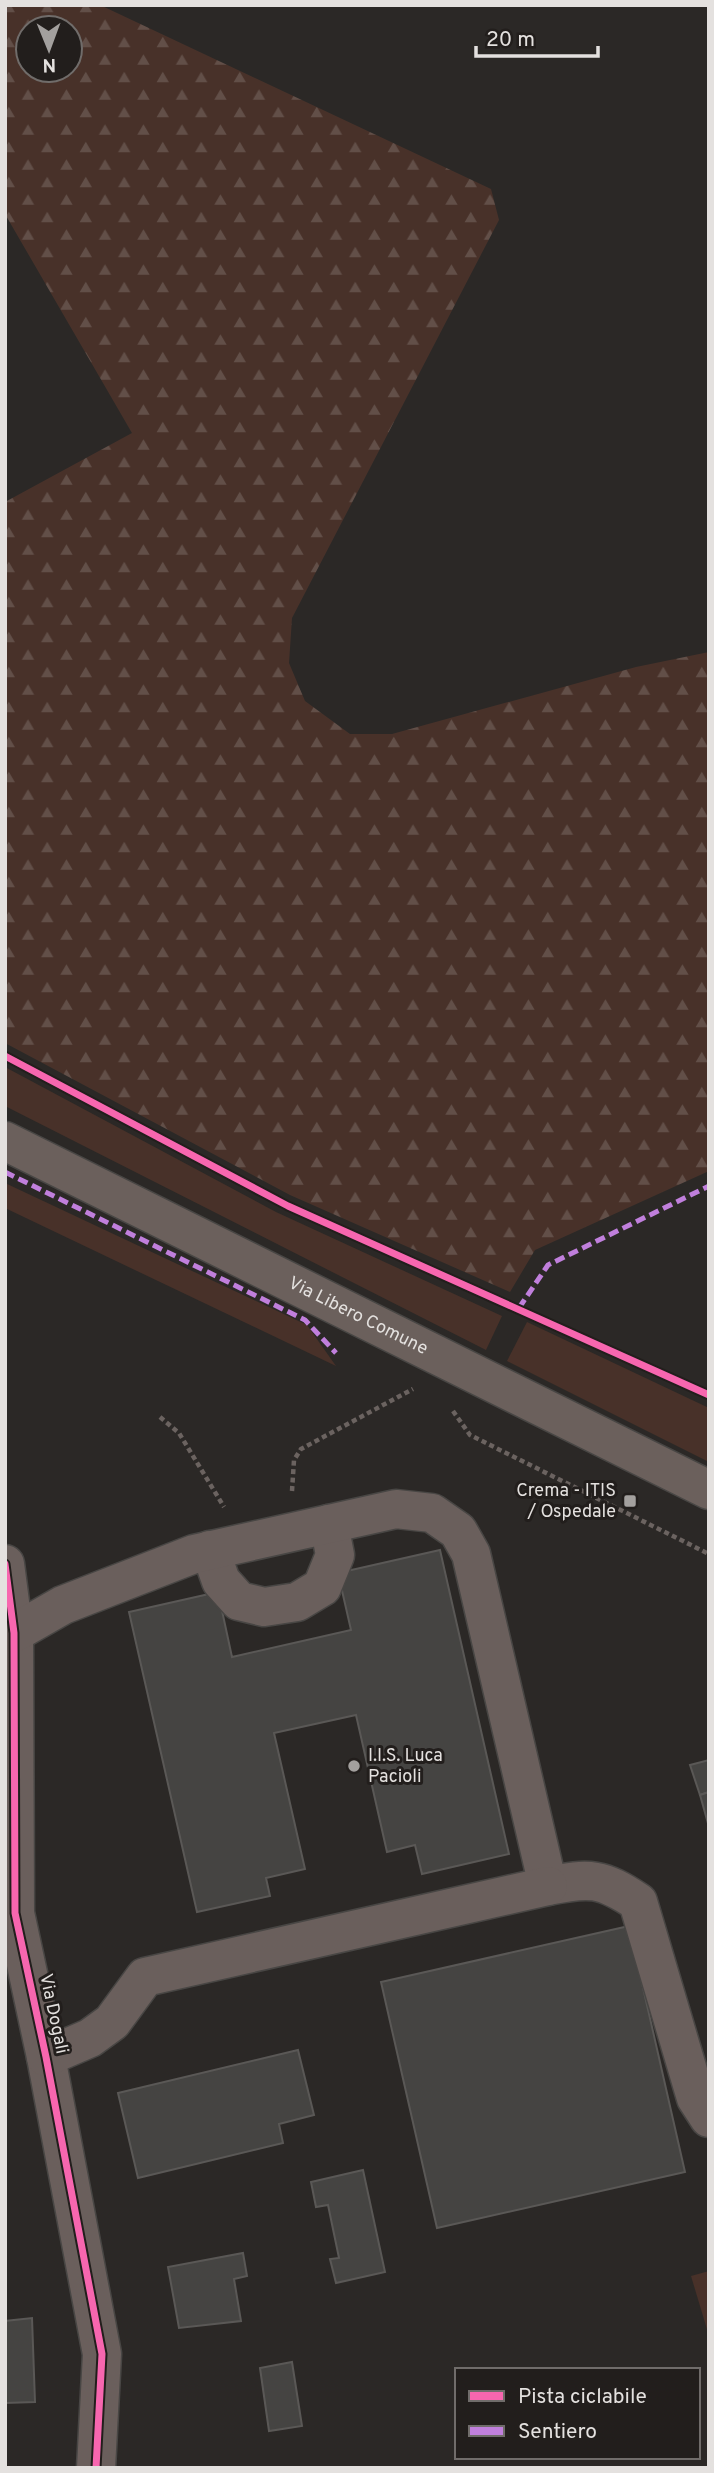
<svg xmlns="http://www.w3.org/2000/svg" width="714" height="2473" font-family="Overpass,sans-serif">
	<defs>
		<pattern id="forest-firs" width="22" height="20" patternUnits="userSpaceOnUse" patternTransform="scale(1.75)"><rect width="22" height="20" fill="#483129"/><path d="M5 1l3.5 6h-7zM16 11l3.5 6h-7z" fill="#624f48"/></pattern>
	</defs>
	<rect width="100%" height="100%" fill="#2b2826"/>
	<g fill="#483129">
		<path d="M5,1067L276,1212L502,1316L486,1350L5,1106Z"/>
		<path d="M5,1183L307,1325L336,1366L5,1208Z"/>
		<path d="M527,1322L709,1408V1462L507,1361Z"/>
		<path d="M709,2271V2336L691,2276Z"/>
	</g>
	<path fill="url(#forest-firs)" fill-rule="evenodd" d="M5,5H100L491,189L499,220L292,618L289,663L305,701L350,734H392L636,667L709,652V1171L535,1250L510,1292L290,1195L5,1043V502L132,433L5,214ZM28,28H70V70H28Z"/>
	<g fill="#454442" stroke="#5a5856" stroke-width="2">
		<path d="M440,1550L509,1854L422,1874L415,1845L387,1852L356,1715L274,1733L305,1869L266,1878L270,1896L197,1912L129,1612L218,1592L232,1657L351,1630L338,1573Z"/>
		<path d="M709,1760V1792L700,1795L690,1765Z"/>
		<path d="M709,1792V1827L700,1795Z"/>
		<path d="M629,1926L685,2172L437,2228L381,1982Z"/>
		<path d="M298,2050L314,2115L279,2124L283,2143L138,2178L118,2093Z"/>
		<path d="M363,2170L385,2272L336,2283L330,2259L339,2258L328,2205L316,2207L311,2182Z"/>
		<path d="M243,2253L247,2276L234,2279L241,2321L179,2328L168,2267Z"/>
		<path d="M32,2318L35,2402L5,2403V2321Z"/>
		<path d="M292,2362L302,2426L269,2431L260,2368Z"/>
	</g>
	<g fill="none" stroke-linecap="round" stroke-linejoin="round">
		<defs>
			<g id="minor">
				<path d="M210,1550L221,1581L239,1601L264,1607L297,1602L322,1587L335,1555L329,1524"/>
				<path d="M5,1564L14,1633L15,1913L46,2057L102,2354L96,2468"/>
				<path d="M14,1633L63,1605L194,1554L396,1509L432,1513L458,1531L471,1554L548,1886C590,1877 602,1878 638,1902L696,2098L709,2118"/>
				<path d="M46,2057L90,2038L112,2022L145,1977L548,1886"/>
			</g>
			<g id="major">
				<path id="s1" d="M5,1141L709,1490"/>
			</g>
		</defs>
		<use href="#minor" stroke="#484644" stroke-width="41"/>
		<use href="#major" stroke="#484644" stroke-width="41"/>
		<g stroke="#6b6360" stroke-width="4.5" stroke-dasharray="5 3.5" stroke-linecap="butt">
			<path d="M453,1411L470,1435L709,1554"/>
			<path d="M160,1417L179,1433L224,1507"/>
			<path d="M292,1491L294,1460L301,1449L413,1389"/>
		</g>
		<use href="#minor" stroke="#6a5f5c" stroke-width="38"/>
		<use href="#major" stroke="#6b605c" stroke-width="38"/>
		<g stroke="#c07fdc" stroke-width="5" stroke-dasharray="10 5" stroke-linecap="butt">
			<path d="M5,1172L305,1320L336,1353"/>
			<path d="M519,1308L548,1265L709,1186"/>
		</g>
		<defs>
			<g id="cycleway">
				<path d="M5,1056L288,1206L709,1395"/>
				<path d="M5,1564L14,1633L15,1913L46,2057L102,2354L96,2468"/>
			</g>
		</defs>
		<use href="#cycleway" stroke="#221e1c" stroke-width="11"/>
		<use href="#cycleway" stroke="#f766af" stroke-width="7"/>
	</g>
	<g fill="#a3a09e" stroke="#221e1c" stroke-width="2.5">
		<rect x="623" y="1494" width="14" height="14" rx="3.5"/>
		<circle cx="354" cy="1766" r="7"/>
	</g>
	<g text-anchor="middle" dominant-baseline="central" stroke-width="6" stroke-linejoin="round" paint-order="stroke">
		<g font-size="18" fill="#e4e1df" stroke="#221e1c">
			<text stroke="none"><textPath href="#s1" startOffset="394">Via Libero Comune</textPath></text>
			<text transform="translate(53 2014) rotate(78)">Via Dogali</text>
		</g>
		<g font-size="18" fill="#e4e1df" stroke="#221e1c" text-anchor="end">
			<text x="616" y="1491">Crema - ITIS<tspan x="616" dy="21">/ Ospedale</tspan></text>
			<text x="368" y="1756" text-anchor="start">I.I.S. Luca<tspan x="368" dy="21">Pacioli</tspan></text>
		</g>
	</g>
	<rect width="714" height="2473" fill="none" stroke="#e4e1df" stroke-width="14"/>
	<rect x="455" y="2368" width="245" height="91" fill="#221e1c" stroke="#706c6a" stroke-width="2"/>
	<rect x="469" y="2391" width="35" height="10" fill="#f766af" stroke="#706c6a" stroke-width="2"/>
	<text x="518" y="2403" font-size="21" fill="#e4e1df">Pista ciclabile</text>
	<rect x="469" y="2426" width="35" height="10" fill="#c07fdc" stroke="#706c6a" stroke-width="2"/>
	<text x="518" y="2438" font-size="21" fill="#e4e1df">Sentiero</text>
	<g transform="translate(49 49) rotate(179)"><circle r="33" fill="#221e1c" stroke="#706c6a" stroke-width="2"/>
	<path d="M0-5L12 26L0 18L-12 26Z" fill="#a3a09e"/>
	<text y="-10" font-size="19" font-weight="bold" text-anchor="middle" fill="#e4e1df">N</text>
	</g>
	<path d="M476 46v10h122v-10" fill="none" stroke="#e4e1df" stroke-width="3.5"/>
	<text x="486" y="46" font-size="21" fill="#e4e1df" stroke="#221e1c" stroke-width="5" paint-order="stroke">20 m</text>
</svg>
